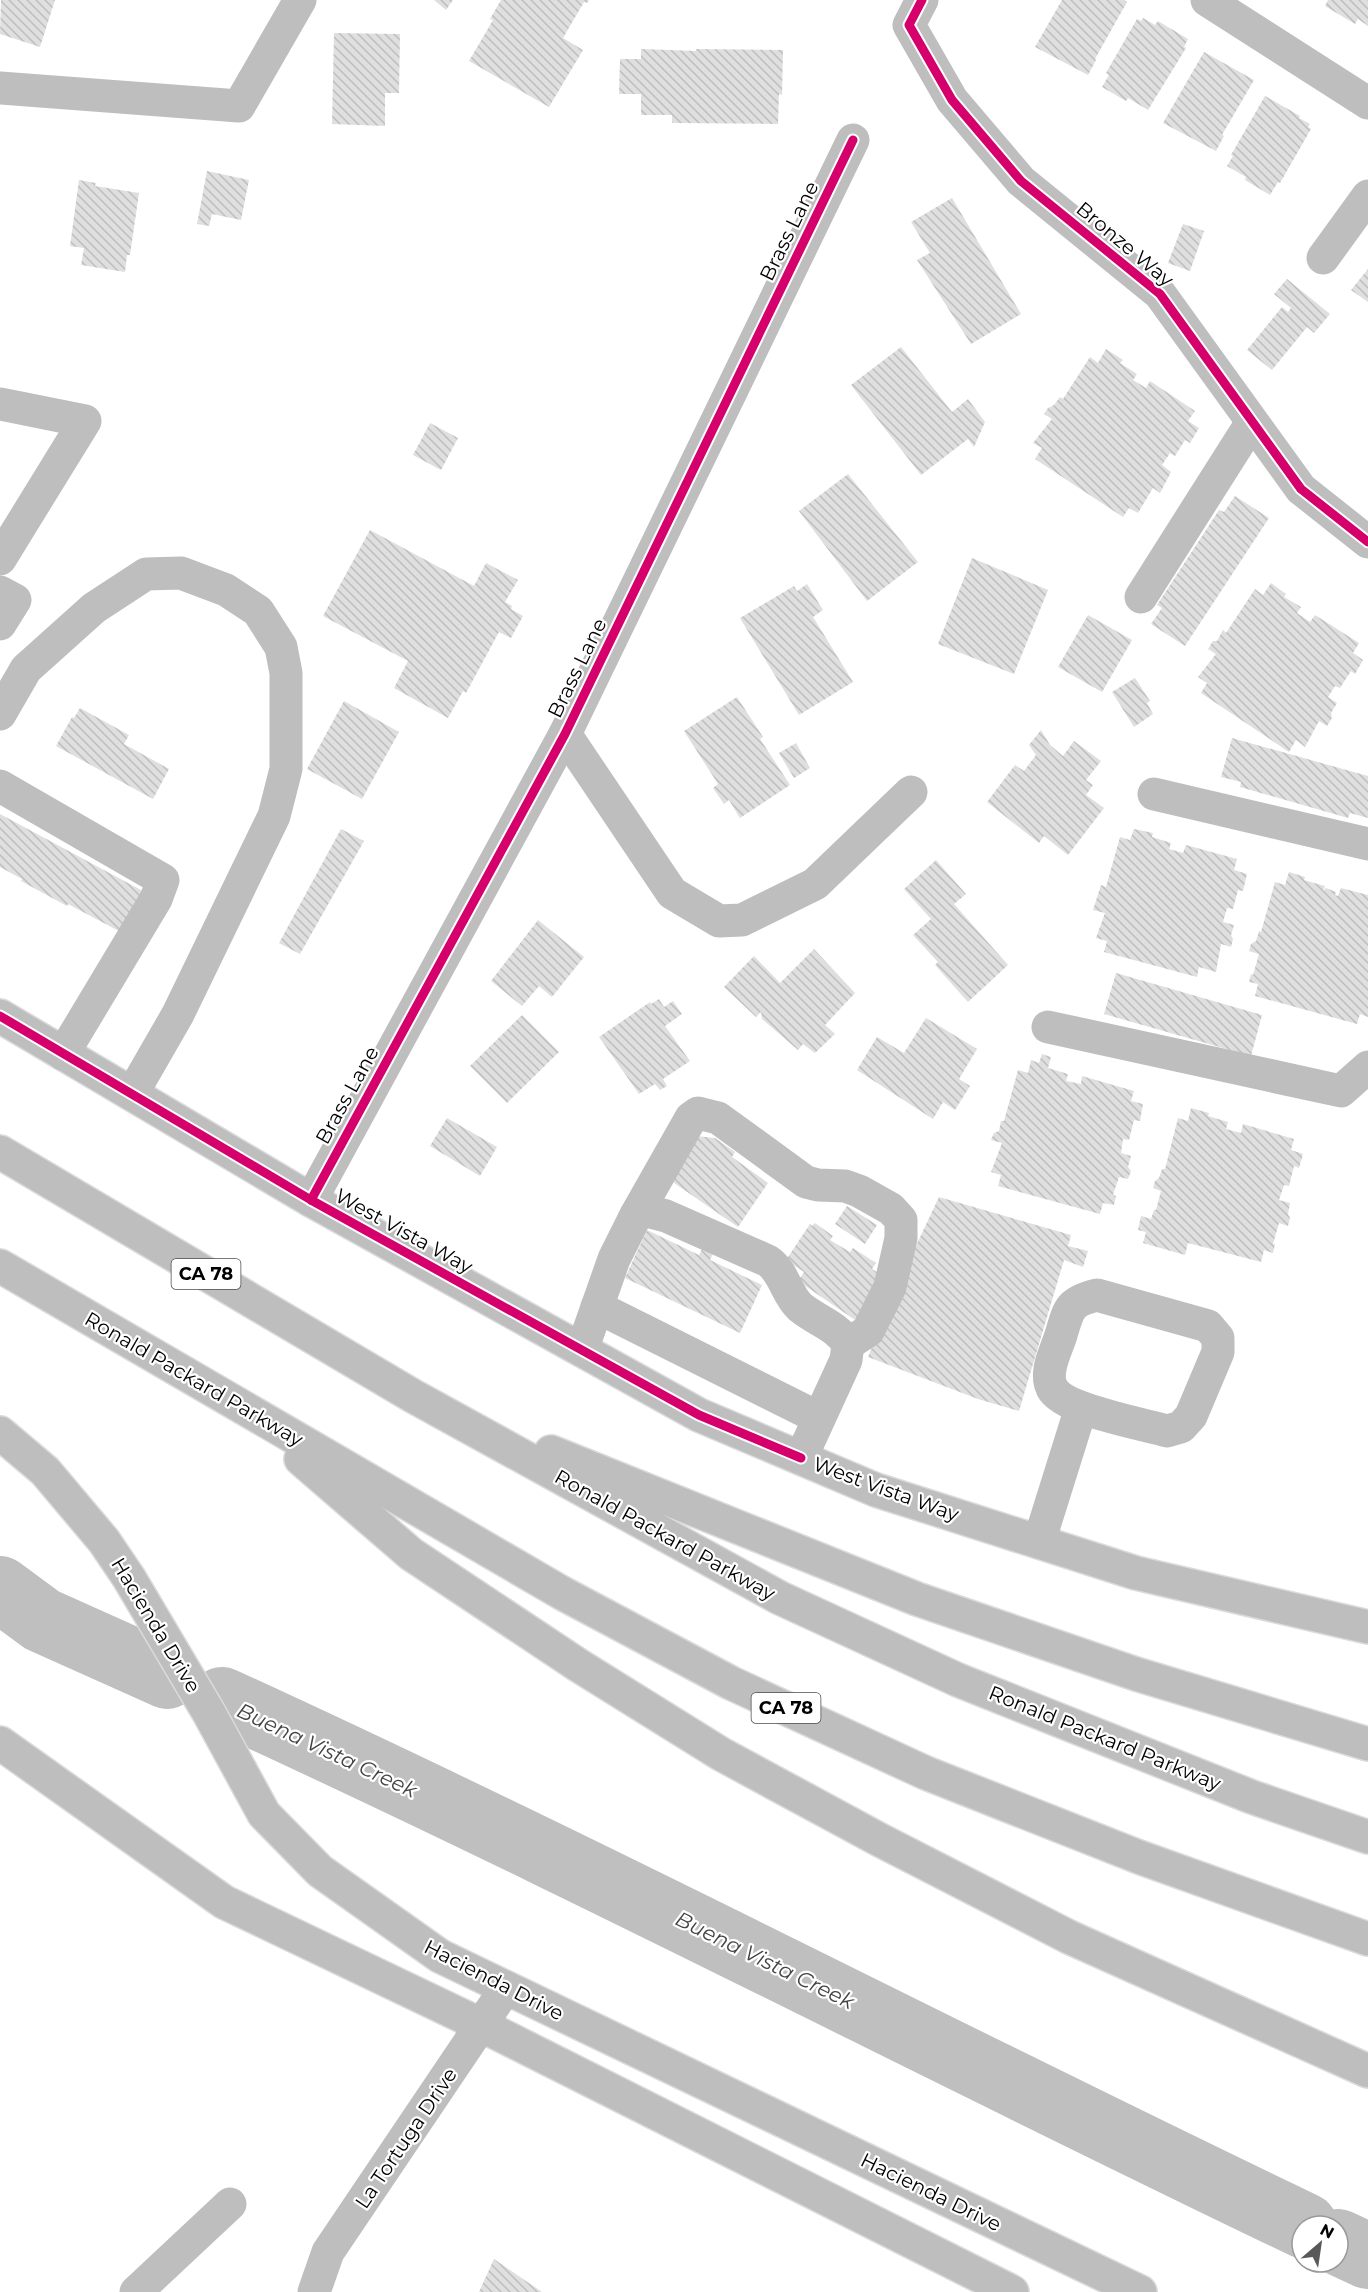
<svg xmlns="http://www.w3.org/2000/svg" width="1368" height="2292" font-family="Montserrat,sans-serif">
	<defs>
		<pattern id="building-back-hatch" width="6" height="6" patternUnits="userSpaceOnUse" patternTransform="scale(1.5)"><rect width="6" height="6" fill="#dfdfdf"/><path d="M-1 5l2 2M0 0l6 6M5-1l2 2" fill="none" stroke="#bebebe"/></pattern>
	</defs>
	<rect width="100%" height="100%" fill="#fff"/>
	<g fill="none" stroke-linecap="round" stroke-linejoin="round">
		<g stroke="#bfbfbf" stroke-width="66">
			<path d="M0,1589L42,1620L167,1676"/>
			<path d="M222,1700C587,1867 943,2053 1305,2226"/>
			<path d="M1338,2242L1368,2256"/>
		</g>
	</g>
	<g fill="url(#building-back-hatch)">
		<path d="M1,0H55L40,47L0,34Z"/>
		<path d="M434,0H453L446,10Z"/>
		<path d="M501,0H589L587,3L584,2L563,38L583,50L549,107L469,61L493,20L490,19Z"/>
		<path d="M1062,0H1124L1127,2L1095,59L1096,60L1088,75L1035,47Z"/>
		<path d="M1328,0H1368V26L1358,19L1355,24L1325,6Z"/>
		<path d="M1143,18L1155,25L1158,21L1188,39L1184,47L1186,48L1148,110L1128,98L1126,101L1102,87L1109,75L1106,73L1137,19L1141,21Z"/>
		<path d="M334,33L400,34L399,93H385V126L332,124Z"/>
		<path d="M641,49L696,51V49L783,50L782,95L779,94L778,124L672,123V115H641V94H619L620,59H641Z"/>
		<path d="M1204,52L1254,80L1222,135L1224,136L1216,151L1163,123Z"/>
		<path d="M1265,96L1300,116L1299,118L1310,124L1308,127L1311,129L1280,183L1278,182L1270,195L1245,180L1246,177L1227,166L1233,156L1231,155Z"/>
		<path d="M207,171L249,180L241,220L212,214L209,226L197,224Z"/>
		<path d="M79,180L96,183L95,186L139,193L130,255H127L125,272L81,265L84,248L70,246Z"/>
		<path d="M952,198L1021,314L971,344L917,260L930,253L911,222Z"/>
		<path d="M1183,224L1204,231L1190,271L1168,263Z"/>
		<path d="M1368,269V302L1351,290Z"/>
		<path d="M1287,279L1330,314L1314,333L1307,327L1272,370L1247,350L1282,307L1288,312L1291,308L1274,294Z"/>
		<path d="M901,347L952,412L968,399L985,422L974,447L968,439L921,475L851,385Z"/>
		<path d="M1106,349L1123,360L1120,363L1137,374L1133,380L1146,388L1150,381L1195,411L1188,421L1199,428L1190,443L1185,440L1175,456L1170,453L1162,465L1171,472L1160,493L1153,488L1138,513L1129,508L1123,517L1035,459L1042,448L1033,443L1052,419L1044,414L1048,408L1054,405L1060,397L1063,399L1090,357L1098,363Z"/>
		<path d="M430,423L458,438L441,470L413,455Z"/>
		<path d="M848,474L918,562L867,601L799,511Z"/>
		<path d="M1235,496L1269,518L1185,646L1151,624L1162,608L1157,605L1219,510L1224,512Z"/>
		<path d="M370,530L474,586L486,563L518,580L505,602L512,606L511,609L523,616L511,638L499,632L466,693L463,691L448,718L394,688L408,661L323,616Z"/>
		<path d="M972,558L1048,590L1014,674L938,644Z"/>
		<path d="M1271,583L1286,594L1284,597L1301,607L1297,613L1310,622L1315,615L1359,643L1353,653L1363,660L1355,674L1351,671L1340,688L1335,686L1328,697L1337,703L1331,713L1332,718L1327,726L1319,721L1305,747L1296,740L1289,752L1201,693L1207,683L1198,677L1216,654L1208,649L1213,641H1217L1223,630L1226,633L1255,589L1263,595Z"/>
		<path d="M807,584L823,610L813,617L853,682L799,715L740,618L794,586L797,591Z"/>
		<path d="M1088,615L1132,640L1102,692L1058,667Z"/>
		<path d="M1135,678L1150,701L1147,703L1153,714L1134,727L1112,692Z"/>
		<path d="M737,697L763,737L760,739L790,785L740,818L729,800L724,804L713,788L718,784L684,731Z"/>
		<path d="M344,701L399,732L362,799L307,769Z"/>
		<path d="M80,708L129,735L124,744L169,769L153,799L56,746L72,717L74,718Z"/>
		<path d="M1041,730L1050,745L1063,756L1074,741L1101,761L1086,780L1093,785L1086,795L1104,808L1068,855L1044,836L1039,843L987,802L1015,765L1024,771L1036,755L1029,745Z"/>
		<path d="M1232,738L1368,776V818L1350,813L1348,818L1240,787L1241,782L1221,777Z"/>
		<path d="M796,743L810,768L794,778L779,753Z"/>
		<path d="M0,814L154,897L132,938L68,904L67,906L21,881L22,879L0,867Z"/>
		<path d="M341,829L364,841L300,954L279,943Z"/>
		<path d="M1134,829L1153,833L1152,837L1171,843L1169,849L1183,853L1186,845L1237,859L1234,870L1247,874L1243,891L1238,890L1233,909L1227,908L1223,922L1234,925L1231,935L1233,939L1231,947L1221,944L1216,972L1199,967L1197,977L1104,952L1107,941L1096,938L1105,913L1093,910L1101,885L1106,887L1120,837L1130,840Z"/>
		<path d="M936,860L966,894L954,904L1008,965L968,1002L935,965L938,962L913,935L931,919L904,889Z"/>
		<path d="M1289,872L1305,877L1304,880L1325,886L1323,891L1326,888L1336,892L1335,895L1338,896L1341,888L1368,895V1017L1360,1014L1357,1024L1255,996L1258,984L1249,982L1251,974L1253,975L1259,954L1249,951L1251,944L1256,941L1259,931L1261,932L1275,882L1285,885Z"/>
		<path d="M538,920L584,957L552,997L539,986L522,1006L491,981Z"/>
		<path d="M814,949L855,993L825,1025L835,1034L815,1053L803,1044L798,1050L762,1019L761,1012L756,1017L724,987L754,956L780,983Z"/>
		<path d="M1116,973L1262,1015L1251,1056L1104,1014Z"/>
		<path d="M659,999L664,1007L673,1001L682,1014L665,1026L690,1061L663,1079L667,1086L660,1090L655,1084L639,1094L599,1037L650,1002L651,1004Z"/>
		<path d="M522,1015L559,1052L507,1103L470,1066Z"/>
		<path d="M926,1018L977,1049L959,1079L970,1086L955,1110L943,1102L933,1119L857,1070L877,1037L904,1053Z"/>
		<path d="M1042,1054L1051,1057L1048,1068L1068,1074L1066,1081L1081,1084L1082,1076L1134,1091L1131,1101L1143,1104L1140,1121L1134,1120L1129,1140L1123,1139L1121,1153L1131,1156L1128,1167L1131,1171L1128,1179L1119,1177L1113,1195L1116,1196L1114,1205L1103,1203L1100,1214L998,1186L1001,1175L991,1172L1002,1143L991,1140L994,1133L999,1131L1001,1121H1004L1018,1070L1028,1073L1031,1060L1039,1063Z"/>
		<path d="M1191,1108L1209,1113L1208,1116L1228,1122L1226,1129L1241,1133L1243,1124L1294,1139L1291,1150L1303,1154L1299,1168L1294,1166L1289,1186L1284,1185L1279,1200L1290,1203L1288,1214L1290,1218L1288,1226L1279,1223L1273,1244H1275L1273,1253L1264,1250L1261,1262L1188,1243L1185,1255L1143,1243L1146,1232L1138,1230L1141,1216L1151,1219L1154,1210H1156L1161,1191L1153,1188L1155,1181L1159,1178L1162,1169H1165L1178,1118L1188,1121Z"/>
		<path d="M447,1118L497,1147L480,1176L430,1146Z"/>
		<path d="M696,1136L715,1138L735,1152L732,1157L768,1183L738,1227L667,1178Z"/>
		<path d="M939,1197L1071,1235L1068,1246L1088,1251L1083,1267L1064,1260L1019,1411L978,1399L868,1357L889,1303Z"/>
		<path d="M847,1206L877,1225L865,1244L835,1224Z"/>
		<path d="M815,1223L833,1236L830,1240L850,1252L853,1248L876,1263L872,1269L888,1279L858,1322L798,1281L804,1272L786,1260L810,1224L812,1226Z"/>
		<path d="M647,1230L699,1255L702,1249L713,1254L710,1260L762,1285L740,1333L625,1278Z"/>
		<path d="M494,2259L542,2292H479Z"/>
	</g>
	<g fill="none" stroke-linecap="round" stroke-linejoin="round">
		<defs>
			<g id="major">
				<path d="M0,1016L311,1200L699,1415L876,1490L1136,1573L1368,1627"/>
				<path d="M0,1433L45,1471L104,1541L129,1578L209,1713L264,1814L320,1871L440,1956L1140,2292"/>
				<path d="M0,1743L224,1902L481,2025L1012,2292"/>
			</g>
			<g id="highway">
				<path d="M0,1152L413,1396L780,1598L958,1680L1252,1797L1368,1837"/>
				<path d="M0,1266L562,1593L731,1683L926,1773L1139,1857L1368,1939"/>
				<path d="M551,1452L917,1599L1136,1674L1368,1744"/>
				<path d="M301,1459L411,1554L578,1665L721,1754L880,1840L1069,1937L1368,2071"/>
			</g>
		</defs>
		<use href="#major" stroke="#dbdbdb" stroke-width="36"/>
		<use href="#highway" stroke="#dbdbdb" stroke-width="36"/>
		<g stroke="#bebebe" stroke-width="33">
			<path d="M922,0L909,25L952,100L1021,181L1160,294L1301,489L1368,542"/>
			<path d="M1207,0L1368,103"/>
			<path d="M0,88L239,106L300,0"/>
			<path d="M1323,258L1368,196"/>
			<path d="M0,404L85,421L0,559"/>
			<path d="M0,592L15,600L0,624"/>
			<path d="M1141,597L1252,422"/>
			<path d="M0,714L26,669L94,608L146,574L181,573L226,590L258,611L281,647L286,673V769L274,816L178,1014L132,1094"/>
			<path d="M565,734L672,893L719,921L742,920L815,884L911,792"/>
			<path d="M0,786L163,880L156,899L63,1054"/>
			<path d="M1154,794L1368,844"/>
			<path d="M1048,1027L1341,1091L1368,1067"/>
			<path d="M311,1200L565,734L853,140"/>
			<path d="M636,1215L647,1211L666,1216L768,1261C784,1272 786,1294 800,1307C817,1321 836,1325 848,1344L846,1360L801,1458"/>
			<path d="M1097,1295L1208,1326L1218,1338V1352L1191,1416L1181,1427L1167,1431C1143,1424 1063,1410 1052,1388C1044,1372 1056,1351 1061,1335C1069,1308 1069,1302 1097,1295Z"/>
			<path d="M597,1307L819,1418"/>
			<path d="M582,1350L614,1259L636,1215L691,1118L698,1113L718,1118L806,1182L818,1185L845,1186L859,1191L891,1209L901,1220V1238L890,1287L868,1331L848,1344"/>
			<path d="M1039,1542L1081,1408"/>
			<path d="M136,2292L230,2204"/>
			<path d="M314,2292L328,2252L506,1988"/>
		</g>
		<use href="#major" stroke="#bebebe" stroke-width="33"/>
		<use href="#highway" stroke="#bebebe" stroke-width="33"/>
		<defs>
			<g id="cycleway">
				<path d="M922,0L909,25L952,100L1021,181L1160,294L1301,489L1368,542"/>
				<path d="M0,1016L311,1200L699,1415L801,1458"/>
				<path d="M311,1200L565,734L853,140"/>
			</g>
		</defs>
		<use href="#cycleway" stroke="#fff" stroke-width="13"/>
		<use href="#cycleway" stroke="#d6006c" stroke-width="9"/>
	</g>
	<g text-anchor="middle" dominant-baseline="central" stroke-width="4.5" stroke-linejoin="round" paint-order="stroke">
		<g fill="#fff" stroke="#4c4c4c" stroke-width="1.5">
			<rect x="171.5" y="1259" width="69" height="30" rx="4.5"/>
			<rect x="751.5" y="1693" width="69" height="30" rx="4.5"/>
		</g>
		<g font-size="18" font-weight="bold" fill="#000">
			<text x="206" y="1274">CA 78</text>
			<text x="786" y="1708">CA 78</text>
		</g>
		<g font-size="20" fill="#000" stroke="#fff">
			<text transform="translate(789 231) rotate(-64)">Brass Lane</text>
			<text transform="translate(1125 244) rotate(40)">Bronze Way</text>
			<text transform="translate(577 668) rotate(-64)">Brass Lane</text>
			<text transform="translate(347 1095) rotate(-61)">Brass Lane</text>
			<text transform="translate(404 1231) rotate(29)">West Vista Way</text>
			<text transform="translate(194 1379) rotate(30)">Ronald Packard Parkway</text>
			<text transform="translate(886 1489) rotate(20)">West Vista Way</text>
			<text transform="translate(665 1535) rotate(29)">Ronald Packard Parkway</text>
			<text transform="translate(156 1625) rotate(59)">Hacienda Drive</text>
			<text transform="translate(1105 1738) rotate(22)">Ronald Packard Parkway</text>
			<text transform="translate(494 1980) rotate(27)">Hacienda Drive</text>
			<text transform="translate(406 2138) rotate(-56)">La Tortuga Drive</text>
			<text transform="translate(931 2192) rotate(26)">Hacienda Drive</text>
		</g>
		<g font-size="21" font-style="italic" fill="#444" stroke="#fff">
			<text transform="translate(327 1750) rotate(25)">Buena Vista Creek</text>
			<text transform="translate(765 1960) rotate(26)">Buena Vista Creek</text>
		</g>
	</g>
	<g transform="translate(1320 2244) rotate(29)"><circle r="28" fill="#ffffff" stroke="#999999" stroke-width="1.5"/>
	<path d="M0-4.5L10 22L0 15L-10 22Z" fill="#595959"/>
	<text y="-9" font-size="16" font-weight="bold" text-anchor="middle" fill="#000000">N</text>
	</g>
</svg>
